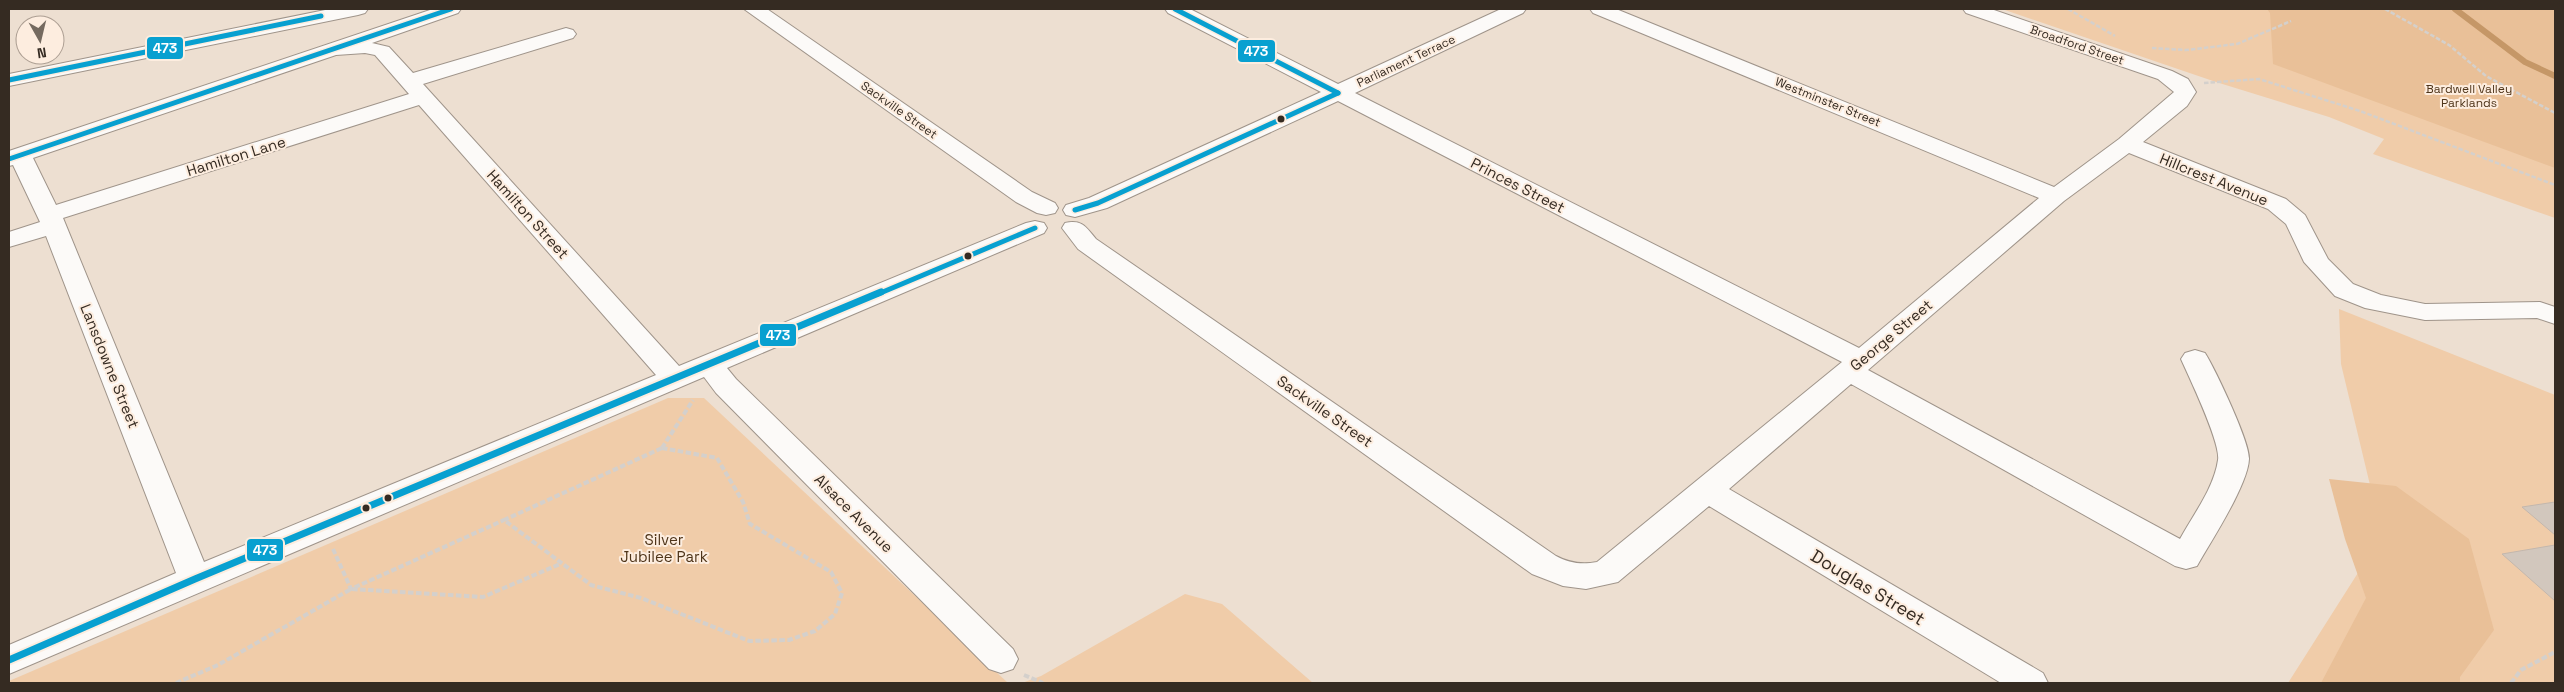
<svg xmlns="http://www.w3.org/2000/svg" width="2564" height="692" font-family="'Space Grotesk',sans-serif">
	<rect width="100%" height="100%" fill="#eddfd1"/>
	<g fill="#f0cca9">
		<path d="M2002,9H2555V218L2373,154L2384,139L2329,117L2216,82Z"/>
		<path d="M2339,309L2555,395V683H2288L2382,535L2341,364Z"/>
		<path d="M668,398H704L1008,683H9V681Z"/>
		<path d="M1185,594L1222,604L1313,683H1022L1041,676Z"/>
	</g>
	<g fill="#e9c098">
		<path d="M2267,9H2555V168L2273,64L2270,13Z"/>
		<path d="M2329,479L2396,486L2469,539L2494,630L2460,677V683H2321L2366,598L2345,539Z"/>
	</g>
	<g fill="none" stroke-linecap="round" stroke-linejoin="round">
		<path stroke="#c59767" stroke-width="6" d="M2455,9L2525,62L2555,76"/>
	</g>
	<g fill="#d2c7bd" stroke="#c3b7ad">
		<path d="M2555,502V535L2522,507Z"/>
		<path d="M2555,545V601L2502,554Z"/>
	</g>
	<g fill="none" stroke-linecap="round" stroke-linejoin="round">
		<defs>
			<g id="minor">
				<path d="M433,9H461L458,13L372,43L389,47L413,73L566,28L573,30L576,34L573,38L423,84L679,366L1026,223L1035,221L1044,223L1047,228L1044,233L727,368L736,379L1013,649L1018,659L1013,669L1001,673L989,669L716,393L704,377L9,674V645L176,573L46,236L9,247V232L40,222L13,165L9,166V151ZM365,53L375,55L409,94L56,205L33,158L336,55ZM419,105L656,375L204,562L63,218Z"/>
				<path d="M744,9H767L1032,192L1055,203L1058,208L1055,213L1046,215L1037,213L1016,202Z"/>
				<path d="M1165,9H1190L1338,84L1501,9H1526L1523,13L1355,93L1859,348L2039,198L1593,13L1590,9H1616L2054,187L2119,139L2174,92L2158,79L1966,13L1963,9H1991L2172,71L2188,79L2196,92L2187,106L2143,142L2286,199L2305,215L2328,259L2353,284L2381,295L2425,304L2540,302L2555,307V324L2537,318L2425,320L2365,308L2335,296L2304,262L2286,224L2268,209L2129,153L2064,201L1868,370L2180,539C2193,515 2214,488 2218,460C2221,443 2189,377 2181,359L2185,353L2195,350L2205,353C2215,369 2250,442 2249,459C2248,485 2211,541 2197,566L2186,569L2175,566L1851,384L1729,489L2043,673L2048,683H2001L1709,506L1618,582L1586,589L1563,586L1532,574L1078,249L1062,228L1065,223C1082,219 1086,227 1096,239L1556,556C1569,563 1581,565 1597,562L1842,362L1338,101L1107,208L1075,217L1066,215L1063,210L1066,205L1089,198L1321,92L1168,13Z"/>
			</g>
			<path id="major" d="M330,9H368L365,13L358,15L9,86V74Z"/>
		</defs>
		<use href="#minor" stroke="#9f948a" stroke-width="2"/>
		<use href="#major" stroke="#9f948a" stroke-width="2"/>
		<g stroke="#d4d0cc" stroke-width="2.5" stroke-dasharray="4.5 2" stroke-linecap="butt">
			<path d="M2068,9L2115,36"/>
			<path d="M2385,9L2449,45L2486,76L2555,113"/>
			<path d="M2152,48L2186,50L2237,44L2291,21"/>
			<path d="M2204,83L2259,79L2360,111L2555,185"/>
		</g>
		<g stroke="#d4d0cc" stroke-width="4" stroke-dasharray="5.5 2.5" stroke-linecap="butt">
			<path d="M662,448L717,458L743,502L750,524L831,572L842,593L835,614L815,631L789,640L749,641L641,598L591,585L504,520Z"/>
			<path d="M662,448L693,400"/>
			<path d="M333,549L351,589L504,520"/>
			<path d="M1024,675L1043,683"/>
			<path d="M176,683L218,665L351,589L483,597L560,564"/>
			<path d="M2511,683L2521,670L2555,652"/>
		</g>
		<use href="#minor" fill="#fcfaf8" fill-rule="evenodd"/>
		<use href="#major" fill="#fcfaf8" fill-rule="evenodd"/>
		<defs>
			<g id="bus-1-far1">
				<path d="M1175,9L1338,93"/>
				<path d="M9,80L321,16"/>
				<path d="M9,159L451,9"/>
				<path d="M1075,210L1098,203L1338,93"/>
				<path d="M878,294L1035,228"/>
			</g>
			<path id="bus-1" d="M9,660L195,579L881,292"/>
		</defs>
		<use href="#bus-1-far1" stroke="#fdeddf" stroke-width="8"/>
		<use href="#bus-1" stroke="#fdeddf" stroke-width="11"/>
		<use href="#bus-1-far1" stroke="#08a0d0" stroke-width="5"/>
		<use href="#bus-1" stroke="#08a0d0" stroke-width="7"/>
	</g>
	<g fill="#352b22" stroke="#fdeddf" stroke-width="2">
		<circle cx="1281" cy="119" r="4.5"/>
		<circle cx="968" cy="256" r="4.5"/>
		<circle cx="388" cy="498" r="4.5"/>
		<circle cx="366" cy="508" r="4.5"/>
	</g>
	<g text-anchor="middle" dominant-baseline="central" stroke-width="4" stroke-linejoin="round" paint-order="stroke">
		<g font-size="12" fill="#352b22" stroke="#fdeddf">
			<text transform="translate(2077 45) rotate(19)">Broadford Street</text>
			<text transform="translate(1406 61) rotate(-25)">Parliament Terrace</text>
			<text transform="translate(1828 102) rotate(22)">Westminster Street</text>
			<text transform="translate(899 110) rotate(35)">Sackville Street</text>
		</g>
		<g font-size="12" fill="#4f351a" stroke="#fdeddf">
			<text x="2469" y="89">Bardwell Valley<tspan x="2469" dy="14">Parklands</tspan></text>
		</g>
		<g font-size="15" fill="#352b22" stroke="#fdeddf">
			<text transform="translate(236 156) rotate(-17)">Hamilton Lane</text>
			<text transform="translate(2214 179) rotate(22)">Hillcrest Avenue</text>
			<text transform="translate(1518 185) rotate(27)">Princes Street</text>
			<text transform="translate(528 214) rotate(48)">Hamilton Street</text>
			<text transform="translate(1891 335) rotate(-40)">George Street</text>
			<text transform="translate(110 366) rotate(68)">Lansdowne Street</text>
			<text transform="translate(1325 411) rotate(35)">Sackville Street</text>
			<text transform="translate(854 513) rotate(45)">Alsace Avenue</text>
		</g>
		<g font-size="15" fill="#4f351a" stroke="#fdeddf">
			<text x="664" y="539">Silver<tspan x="664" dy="17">Jubilee Park</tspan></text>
		</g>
		<g font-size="18" fill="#352b22" stroke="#fdeddf">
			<text transform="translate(1868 587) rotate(31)">Douglas Street</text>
		</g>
	</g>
	<g stroke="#fdeddf" stroke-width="2">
		<rect x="146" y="36" width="38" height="24" rx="5" fill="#08a0d0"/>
		<rect x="1237" y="39" width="39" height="24" rx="5" fill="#08a0d0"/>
		<rect x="759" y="323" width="38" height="24" rx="5" fill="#08a0d0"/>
		<rect x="246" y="538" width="38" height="24" rx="5" fill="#08a0d0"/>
	</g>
	<g font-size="14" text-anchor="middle" font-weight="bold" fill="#fff">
		<text x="165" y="53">473</text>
		<text x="1256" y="56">473</text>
		<text x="778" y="340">473</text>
		<text x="265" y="555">473</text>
	</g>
	<rect width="2564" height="692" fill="none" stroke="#352b22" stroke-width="20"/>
	<g transform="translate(40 40) rotate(172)"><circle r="24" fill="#fdeddf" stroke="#ad9f93"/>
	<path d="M0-4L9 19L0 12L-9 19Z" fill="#756a5f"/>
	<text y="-8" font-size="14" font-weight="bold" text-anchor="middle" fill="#352b22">N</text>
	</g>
</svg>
